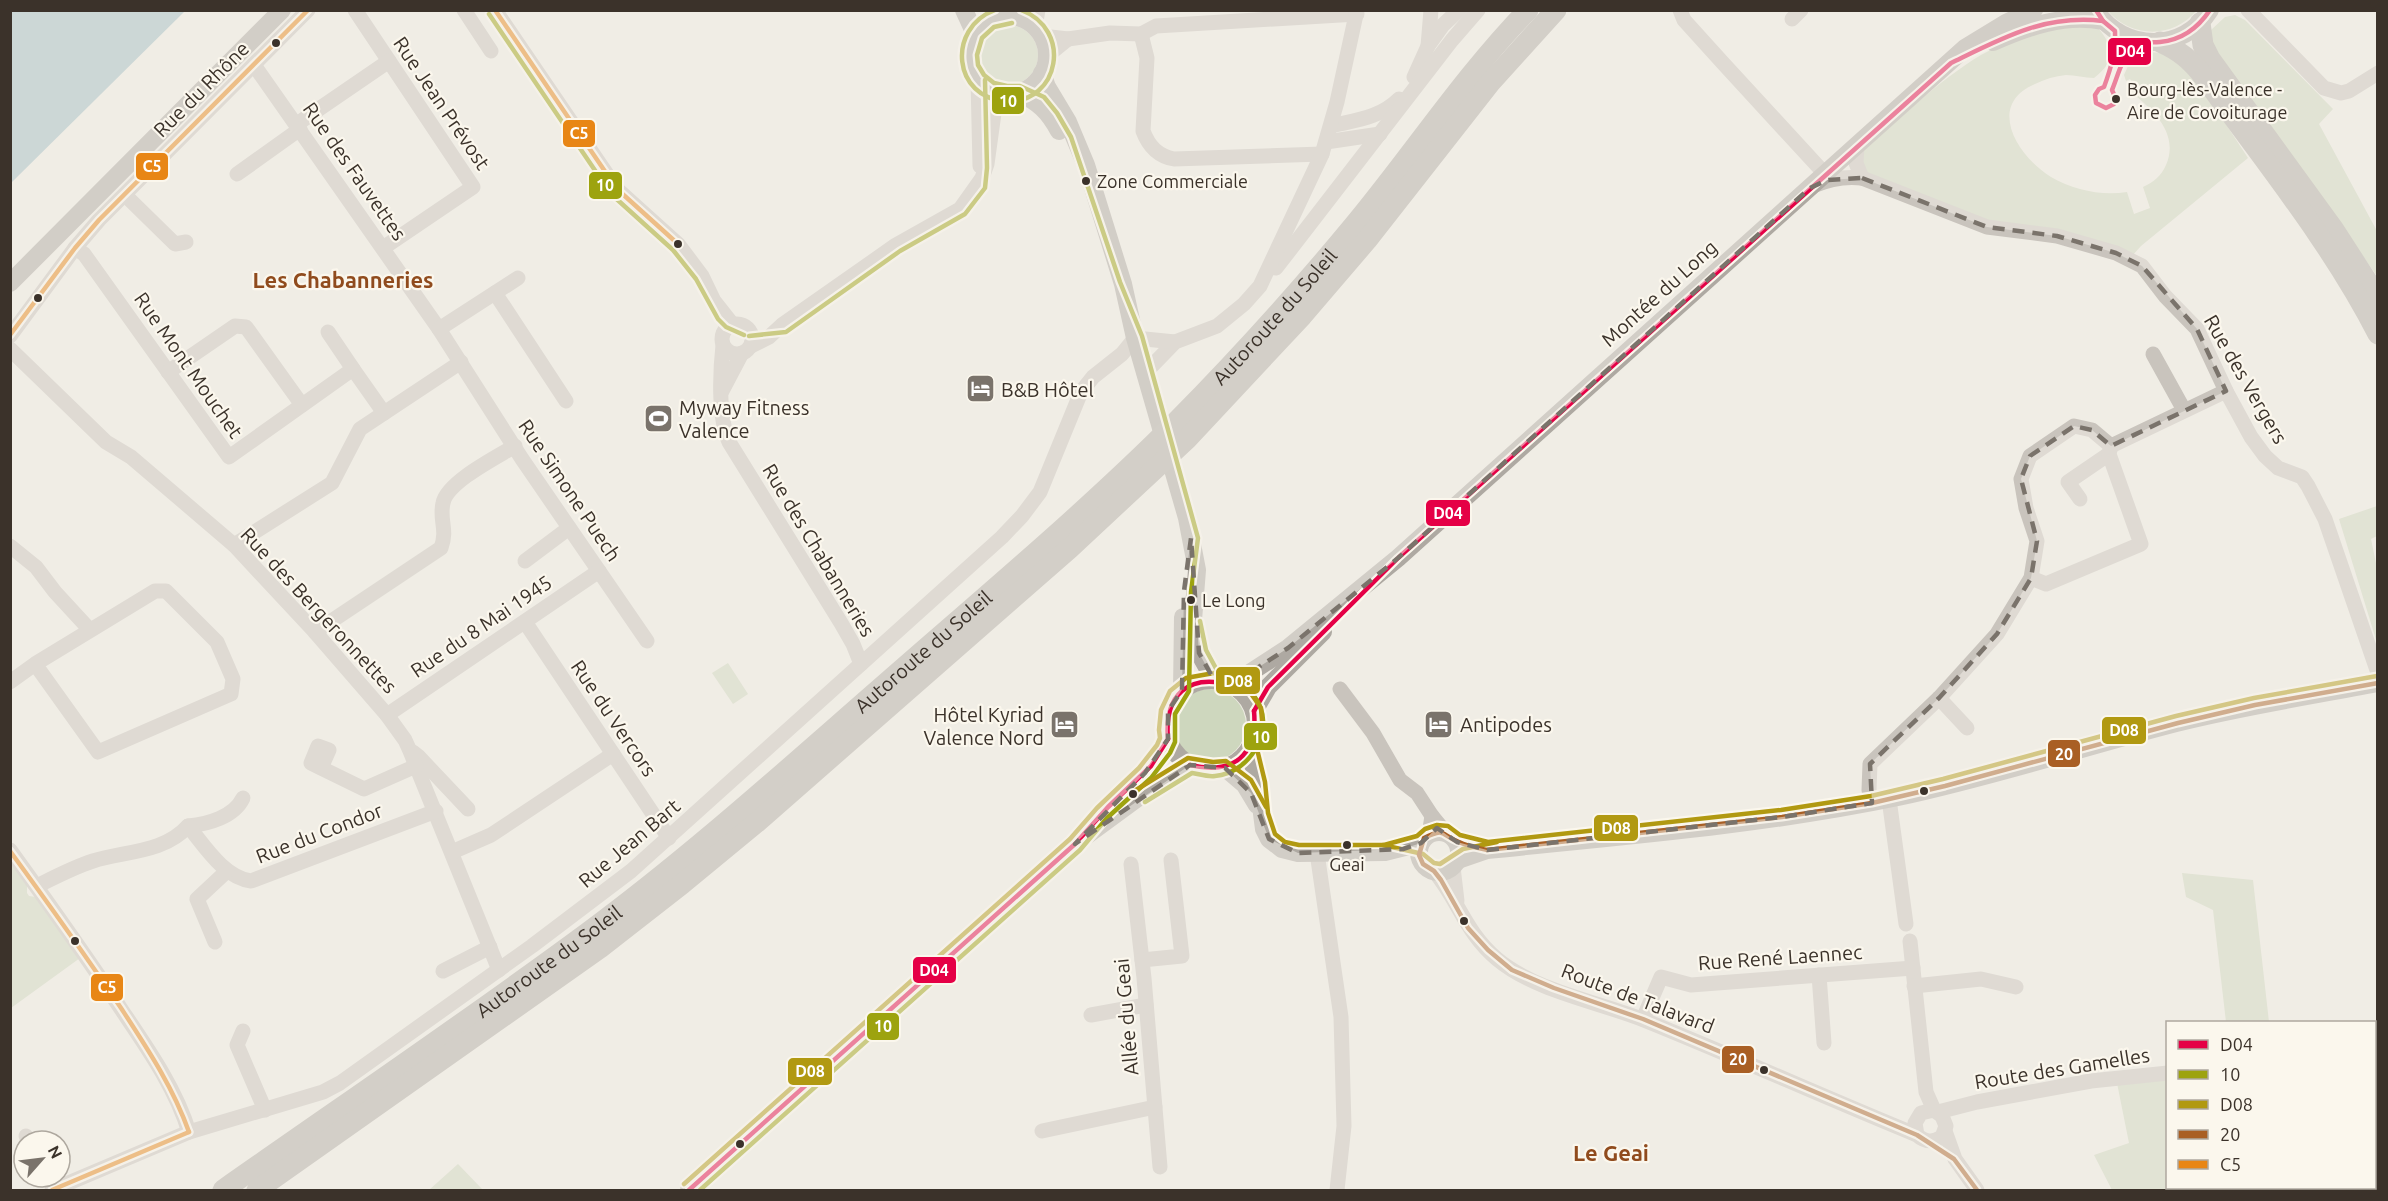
<svg xmlns="http://www.w3.org/2000/svg" width="2388" height="1201" font-family="Ubuntu,sans-serif">
	<rect width="100%" height="100%" fill="#f0ede5"/>
	<g fill="#ced7be">
		<path d="M2108,11H2196C2173,39 2131,38 2108,11Z"/>
		<path d="M2235,15L2245,20L2333,109L2319,124L2377,231V276L2212,45L2211,30L2225,17Z"/>
		<circle cx="1008" cy="55" r="30"/>
		<path d="M2049,27H2097C2115,47 2116,61 2094,78C2085,78 2075,75 2066,75C2055,76 2045,79 2035,84C1985,105 2018,157 2051,177C2074,190 2101,196 2127,192L2134,214L2150,208L2143,187C2154,182 2161,176 2166,165C2180,133 2152,109 2130,91L2135,87L2130,79L2126,81L2124,75L2133,55L2143,52L2166,53L2197,80L2248,158L2141,246L2132,256L1990,222L1866,174L1863,170L1862,150C1900,119 1939,80 1981,55C2003,43 2026,35 2049,27Z"/>
		<path d="M2377,506V536L2371,539L2377,568V643L2339,519Z"/>
		<path d="M728,663L748,694L733,704L712,673Z"/>
		<circle cx="1210" cy="725" r="36"/>
		<path d="M10,862L27,885V893L29,896L36,897L80,958L11,1008Z"/>
		<path d="M2182,873L2253,880L2269,1022H2226L2213,910L2186,897Z"/>
		<path d="M2167,1078L2168,1188H2239L2240,1190H2112L2094,1155L2129,1143L2117,1083Z"/>
		<path d="M458,1164L483,1190H429Z"/>
	</g>
	<path fill="#9fbdc3" d="M11,10H185V11L11,183Z"/>
	<g fill="none" stroke-linecap="round" stroke-linejoin="round">
		<g stroke="#c9c4bd" stroke-width="15">
			<path d="M355,10L473,187L383,248"/>
			<path d="M464,10L491,51"/>
			<path d="M495,10L617,189L678,244L702,276L714,301L733,325"/>
			<path d="M1680,10L1684,20L1722,62L1825,174"/>
			<path d="M2248,10L2324,88L2341,93L2349,91L2378,73"/>
			<path d="M1011,16L1015,10"/>
			<path d="M1792,19L1801,10"/>
			<path d="M1035,27L1038,10"/>
			<path d="M1141,34L1147,58L1143,131C1149,147 1158,156 1174,159L1322,154"/>
			<path d="M1042,36L1068,39L1110,33L1141,34L1156,26L1357,14"/>
			<path d="M1428,46L1431,10"/>
			<path d="M1047,56L1068,39"/>
			<path d="M254,65L439,329L522,459L647,641"/>
			<path d="M1414,77L1428,46L1443,25L1459,10"/>
			<path d="M978,80L980,166"/>
			<path d="M297,124L389,61"/>
			<path d="M1331,126C1356,120 1380,118 1399,99"/>
			<path d="M1326,142L1380,134"/>
			<path d="M1857,145L1856,163L1862,178"/>
			<path d="M237,174L300,129"/>
			<path d="M1813,186C1829,179 1845,176 1862,178L1987,227L2057,236L2116,253L2142,266L2165,296L2197,329L2226,391L2251,437L2265,456L2278,468L2302,477L2308,486L2325,519L2378,673"/>
			<path d="M125,195L175,244L186,242"/>
			<path d="M75,248L84,254L229,457L353,369L384,413"/>
			<path d="M1276,268L1452,40L1478,10"/>
			<path d="M495,293L566,401"/>
			<circle cx="737" cy="339" r="15"/>
			<path d="M439,329L518,278"/>
			<path d="M328,332L353,369"/>
			<path d="M10,336L75,248L99,220L308,10"/>
			<path d="M723,345C720,372 718,417 729,442L841,623L853,644L861,664"/>
			<path d="M751,346L769,337L782,325L896,245L960,209L982,178L987,164L995,106L1006,94"/>
			<path d="M10,349L106,442L131,457L234,545L315,632L387,715L405,740L410,751L499,970"/>
			<path d="M2153,354L2184,410"/>
			<path d="M168,372L235,326L246,327L302,405"/>
			<path d="M1144,374L1175,342L1217,326L1244,304L1260,286L1322,154L1337,102L1357,10"/>
			<path d="M722,391L742,353"/>
			<path d="M2080,499L2068,482L2109,454"/>
			<path d="M234,545L332,483L360,429L461,362"/>
			<path d="M10,546L36,567L55,592L90,630"/>
			<path d="M525,561L569,528"/>
			<path d="M2031,578L2046,584L2141,544L2109,454L2111,446"/>
			<path d="M525,622L669,838"/>
			<path d="M315,632L441,548C448,529 439,520 443,503C447,482 497,457 515,446"/>
			<path d="M10,682L35,664L155,591H166L217,642L233,679L231,694L98,752L35,664"/>
			<path d="M1340,689L1373,733L1400,780L1417,793L1432,816L1446,833"/>
			<path d="M1939,698L1967,728"/>
			<path d="M387,715L599,571"/>
			<path d="M413,752L418,756L468,809"/>
			<path d="M321,768L311,763L318,746L329,750L321,768L364,789L416,766"/>
			<path d="M1889,799L1906,924"/>
			<path d="M1872,803L1869,790L1870,764L1939,698L1997,634L2031,578L2037,541L2026,508L2021,479L2030,456L2074,426L2092,430L2111,446L2226,391"/>
			<path d="M188,826C208,824 234,817 243,798"/>
			<path d="M1429,835L1432,816"/>
			<path d="M10,850C49,904 87,957 123,1012C148,1049 176,1089 189,1132"/>
			<path d="M452,852L491,835L613,754"/>
			<path d="M1317,853L1341,1017L1344,1126L1337,1190"/>
			<path d="M1131,864L1144,978L1160,1167"/>
			<path d="M1453,867L1457,901"/>
			<path d="M1434,871C1459,901 1465,932 1497,959C1535,991 1599,1002 1644,1020C1736,1057 1826,1098 1917,1135C1925,1142 1932,1143 1942,1137L1946,1126L1942,1116L1934,1110L1921,1113L1915,1123L1917,1135"/>
			<path d="M37,886C55,877 74,867 93,861C125,851 164,853 188,826C204,845 224,878 251,881L436,811"/>
			<path d="M1910,941L1926,1092L1934,1110"/>
			<path d="M215,942L197,899L227,871"/>
			<path d="M1142,960L1182,956L1171,860"/>
			<path d="M443,971L490,947"/>
			<path d="M1819,975L1824,1043"/>
			<path d="M1914,986L1981,979L2016,987"/>
			<path d="M1091,1015L1146,1005"/>
			<path d="M1643,1019L1661,977L1691,985L1913,968"/>
			<path d="M243,1031L237,1045L265,1110"/>
			<path d="M2374,1052H2378"/>
			<path d="M1938,1112L1977,1102L2091,1081L2168,1073"/>
			<path d="M1042,1131L1155,1107"/>
			<path d="M1945,1131L1955,1159L1977,1190"/>
			<path d="M26,1136L29,1141"/>
			<path d="M52,1190L189,1132L323,1092L340,1083L532,946L631,871L1002,537L1022,516L1040,492L1081,392L1093,377L1122,354L1135,338L1175,342"/>
		</g>
		<g stroke="#aea9a2" stroke-width="18">
			<path d="M964,10L975,34"/>
			<path d="M2096,11C2124,52 2183,53 2210,10"/>
			<circle cx="1008" cy="55" r="39"/>
			<path d="M1993,42C2027,27 2065,13 2103,21"/>
			<path d="M1042,73L1047,87L1068,122L1086,165L1123,284L1135,338L1187,518L1197,570L1193,620L1195,638L1199,653L1214,680"/>
			<path d="M1018,93C1038,101 1049,112 1059,131"/>
			<path d="M10,283L282,10"/>
			<circle cx="1211" cy="725" r="45"/>
			<path d="M1231,685L1288,648L1398,558L1965,48L2006,23L2034,10"/>
			<path d="M1182,690L1183,617"/>
			<path d="M1254,711L1268,687L1323,632"/>
			<path d="M1249,749L1258,783L1264,829L1269,839L1282,849L1298,853L1385,852L1421,843"/>
			<path d="M1225,768L1245,785L1257,805"/>
			<path d="M1102,813C1125,790 1156,770 1168,739"/>
			<circle cx="1439" cy="852" r="20"/>
			<path d="M1458,860L1487,850C1624,836 1763,825 1898,797C1992,777 2083,747 2176,723C2243,706 2310,696 2378,683"/>
			<path d="M689,1190L1075,844L1154,786L1190,765"/>
		</g>
		<g stroke="#afaba4" stroke-width="21">
			<path d="M2200,23L2203,45L2210,59L2334,230L2378,298"/>
			<path d="M2160,42C2180,51 2191,60 2204,77C2264,161 2331,242 2378,334"/>
			<path id="s1" d="M223,1190C344,1105 467,1022 586,934C693,855 792,765 892,678C988,594 1086,512 1176,422C1238,359 1298,293 1355,224C1413,154 1464,76 1528,10"/>
			<path d="M257,1190L600,948L682,884L756,823L1070,548L1187,439L1302,316L1367,240L1490,83L1556,10"/>
		</g>
		<defs>
			<g id="bus-1">
				<path d="M2096,10L2103,21L2115,31C2116,51 2111,68 2104,87L2099,89L2095,95L2096,103L2106,108L2114,104L2116,99L2112,90C2118,76 2121,59 2133,48C2141,41 2149,43 2160,42C2181,40 2198,28 2210,10"/>
				<path d="M1254,711L1268,687L1398,558L1951,63C2002,38 2045,14 2103,21"/>
				<path d="M1168,739C1164,695 1188,673 1231,685"/>
				<path d="M1190,765C1233,775 1258,756 1254,711"/>
				<path d="M689,1190L1075,844L1108,807L1151,766L1168,739"/>
			</g>
			<g id="bus-2">
				<path d="M995,10C946,28 953,99 1006,101C1060,104 1073,29 1021,10"/>
				<path d="M489,14L611,194L673,250L696,279L718,319L726,327L744,335"/>
				<path d="M749,336L786,332L900,251L965,214L985,188L987,168L985,80"/>
				<path d="M1145,802L1192,773C1199,774 1207,777 1215,776C1251,773 1278,727 1254,696C1245,683 1233,679 1219,674L1206,650L1200,621"/>
				<path d="M700,1190L1080,850L1107,818L1151,778L1170,753L1175,742V714L1189,691L1191,592L1198,538L1142,336L1120,282L1071,137L1057,113L1044,97L1020,86H1007L994,83L984,75L978,65L977,55L982,38L994,27L1012,23"/>
			</g>
			<g id="bus-3">
				<path d="M1136,790L1188,758L1213,762L1226,761L1251,780L1266,807"/>
				<path d="M1383,845L1423,854L1434,863L1440,864L1463,849L1497,842"/>
				<path d="M684,1184L1070,839L1097,808L1139,768L1157,745L1160,738L1159,730L1161,710L1170,691L1186,678L1214,673L1234,678L1245,685L1261,708L1263,732L1257,749L1265,782L1268,813L1275,834L1285,842L1299,845H1384L1417,836L1425,829L1437,825L1448,826L1460,835L1488,842L1781,810L1871,796L1943,779L2176,716L2254,698L2377,676"/>
			</g>
			<path id="bus-4" d="M1977,1190L1954,1159L1917,1135L1643,1019L1554,988L1512,970L1488,950L1468,928L1441,880L1434,871L1423,864L1419,855L1424,838C1447,827 1440,835 1459,842C1467,846 1478,848 1487,850L1782,817L1872,803L1945,786L2178,723L2255,705L2378,683"/>
			<g id="bus-5">
				<path d="M495,10L617,189L678,244"/>
				<path d="M10,335L75,248L99,220L308,10"/>
				<path d="M10,851C48,903 85,955 121,1008C147,1048 173,1087 189,1132"/>
				<path d="M52,1190L189,1132"/>
			</g>
		</defs>
		<use href="#bus-1" stroke="#fbf7ed" stroke-width="9"/>
		<use href="#bus-2" stroke="#fbf7ed" stroke-width="9"/>
		<use href="#bus-3" stroke="#fbf7ed" stroke-width="9"/>
		<use href="#bus-4" stroke="#fbf7ed" stroke-width="9"/>
		<use href="#bus-5" stroke="#fbf7ed" stroke-width="9"/>
		<use href="#bus-1" stroke="#e50046" stroke-width="4.5"/>
		<use href="#bus-2" stroke="#9da30f" stroke-width="4.5"/>
		<use href="#bus-3" stroke="#b19911" stroke-width="4.5"/>
		<use href="#bus-4" stroke="#a95f24" stroke-width="4.5"/>
		<use href="#bus-5" stroke="#e88615" stroke-width="4.5"/>
	</g>
	<path d="M0 0H2388V1201H0ZM1862,178L1987,227L2057,236L2116,253L2142,266L2197,329L2226,391L2111,446L2092,430L2074,426L2030,456L2021,479L2037,541L2031,578L1997,634L1939,698L1870,764L1872,803L1782,817L1487,850L1457,842L1437,828L1421,843L1403,849L1298,853L1269,839L1251,793L1225,768L1190,765L1075,844L1145,773L1168,739V711L1182,690L1184,591L1191,538L1199,653L1214,680L1231,685L1288,648L1398,558L1810,188L1827,180Z" fill="#f0ede5" fill-opacity=".55" fill-rule="evenodd"/>
	<path fill="none" stroke="#7a736b" stroke-width="4.5" stroke-dasharray="12 8" stroke-linejoin="round" d="M1862,178L1987,227L2057,236L2116,253L2142,266L2197,329L2226,391L2111,446L2092,430L2074,426L2030,456L2021,479L2037,541L2031,578L1997,634L1939,698L1870,764L1872,803L1782,817L1487,850L1457,842L1437,828L1421,843L1403,849L1298,853L1269,839L1251,793L1225,768L1190,765L1075,844L1145,773L1168,739V711L1182,690L1184,591L1191,538L1199,653L1214,680L1231,685L1288,648L1398,558L1810,188L1827,180Z"/>
	<defs>
		<symbol id="hotel-square" viewBox="-11 -11 22 22"><rect x="-9" y="-9" width="18" height="18" rx="4" fill="#7a736b" stroke="#fbf7ed"/><path d="M-6-4.5h1.5V1H6V5H4.5V3h-9V5H-6ZM-4 0a1.8 1.8 0 1 1 3.6 0ZM.5 0V-2.5h3Q6-2.5 6 0Z" fill="#fff"/></symbol>
		<symbol id="stadium-square" viewBox="-11 -11 22 22"><rect x="-9" y="-9" width="18" height="18" rx="4" fill="#7a736b" stroke="#fbf7ed"/><path d="M0-5a6.5 5 0 1 0 0 10a6.5 5 0 1 0 0-10ZM-3.5-1.8h7v3.6h-7Z" fill="#fff"/></symbol>
	</defs>
	<g fill-rule="evenodd">
		<use href="#hotel-square" x="964" y="372" width="33" height="33"/>
		<use href="#stadium-square" x="642" y="402" width="33" height="33"/>
		<use href="#hotel-square" x="1422" y="708" width="33" height="33"/>
		<use href="#hotel-square" x="1048" y="708" width="33" height="33"/>
	</g>
	<g fill="#3b322a" stroke="#fbf7ed" stroke-width="2">
		<circle cx="276" cy="43" r="5"/>
		<circle cx="2116" cy="99" r="5"/>
		<circle cx="1086" cy="181" r="5"/>
		<circle cx="678" cy="244" r="5"/>
		<circle cx="38" cy="298" r="5"/>
		<circle cx="1191" cy="600" r="5"/>
		<circle cx="1924" cy="791" r="5"/>
		<circle cx="1133" cy="794" r="5"/>
		<circle cx="1347" cy="845" r="5"/>
		<circle cx="1464" cy="921" r="5"/>
		<circle cx="75" cy="941" r="5"/>
		<circle cx="1764" cy="1070" r="5"/>
		<circle cx="740" cy="1144" r="5"/>
	</g>
	<g text-anchor="middle" dominant-baseline="central" stroke-width="4.5" stroke-linejoin="round" paint-order="stroke">
		<g font-size="18" fill="#3b322a" stroke="#fbf7ed" text-anchor="start">
			<text x="2127" y="89">Bourg-lès-Valence -<tspan x="2127" dy="23">Aire de Covoiturage</tspan></text>
			<text x="1097" y="181">Zone Commerciale</text>
			<text x="1202" y="600">Le Long</text>
			<text x="1347" y="864" text-anchor="middle">Geai</text>
		</g>
		<g font-size="20" fill="#3b322a" stroke="#fbf7ed">
			<text transform="translate(201 89) rotate(-45)">Rue du Rhône</text>
			<text transform="translate(442 103) rotate(56)">Rue Jean Prévost</text>
			<text transform="translate(355 171) rotate(55)">Rue des Fauvettes</text>
			<text transform="translate(1659 293) rotate(-42)">Montée du Long</text>
			<text stroke="none"><textPath href="#s1" startOffset="1370">Autoroute du Soleil</textPath></text>
			<text transform="translate(189 365) rotate(55)">Rue Mont Mouchet</text>
			<text transform="translate(2246 379) rotate(60)">Rue des Vergers</text>
			<text transform="translate(570 490) rotate(56)">Rue Simone Puech</text>
			<text transform="translate(819 550) rotate(59)">Rue des Chabanneries</text>
			<text transform="translate(319 610) rotate(47)">Rue des Bergeronnettes</text>
			<text transform="translate(481 626) rotate(-34)">Rue du 8 Mai 1945</text>
			<text stroke="none"><textPath href="#s1" startOffset="884">Autoroute du Soleil</textPath></text>
			<text transform="translate(614 718) rotate(56)">Rue du Vercors</text>
			<text transform="translate(319 833) rotate(-21)">Rue du Condor</text>
			<text transform="translate(629 843) rotate(-40)">Rue Jean Bart</text>
			<text transform="translate(1780 957) rotate(-4)">Rue René Laennec</text>
			<text stroke="none"><textPath href="#s1" startOffset="398">Autoroute du Soleil</textPath></text>
			<text transform="translate(1638 998) rotate(21)">Route de Talavard</text>
			<text transform="translate(1126 1017) rotate(-95)">Allée du Geai</text>
			<text transform="translate(2062 1068) rotate(-9)">Route des Gamelles</text>
		</g>
		<g font-size="20" fill="#3b322a" stroke="#fbf7ed" text-anchor="start">
			<text x="1001" y="389">B&amp;B Hôtel</text>
			<text x="679" y="407">Myway Fitness<tspan x="679" dy="23">Valence</tspan></text>
			<text x="1044" y="714" text-anchor="end">Hôtel Kyriad<tspan x="1044" dy="23">Valence Nord</tspan></text>
			<text x="1460" y="724">Antipodes</text>
		</g>
		<g font-size="22" font-weight="bold" fill="#904b1d" stroke="#fbf7ed">
			<text x="343" y="279">Les Chabanneries</text>
			<text x="1611" y="1152">Le Geai</text>
		</g>
	</g>
	<g stroke="#fbf7ed" stroke-width="2">
		<rect x="2107" y="37" width="45" height="29" rx="6" fill="#e50046"/>
		<rect x="991" y="86" width="34" height="29" rx="6" fill="#9da30f"/>
		<rect x="562" y="119" width="34" height="29" rx="6" fill="#e88615"/>
		<rect x="135" y="152" width="34" height="29" rx="6" fill="#e88615"/>
		<rect x="588" y="171" width="35" height="29" rx="6" fill="#9da30f"/>
		<rect x="1425" y="499" width="46" height="28" rx="6" fill="#e50046"/>
		<rect x="1215" y="666" width="46" height="29" rx="6" fill="#b19911"/>
		<rect x="2101" y="716" width="46" height="29" rx="6" fill="#b19911"/>
		<rect x="1243" y="722" width="35" height="29" rx="6" fill="#9da30f"/>
		<rect x="2047" y="739" width="34" height="29" rx="6" fill="#a95f24"/>
		<rect x="1593" y="814" width="46" height="28" rx="6" fill="#b19911"/>
		<rect x="912" y="956" width="45" height="28" rx="6" fill="#e50046"/>
		<rect x="90" y="973" width="34" height="29" rx="6" fill="#e88615"/>
		<rect x="866" y="1012" width="34" height="29" rx="6" fill="#9da30f"/>
		<rect x="1721" y="1045" width="34" height="29" rx="6" fill="#a95f24"/>
		<rect x="787" y="1057" width="46" height="29" rx="6" fill="#b19911"/>
	</g>
	<g font-size="16" text-anchor="middle" font-weight="bold" fill="#fff">
		<text x="2130" y="57">D04</text>
		<text x="1008" y="107">10</text>
		<text x="579" y="139">C5</text>
		<text x="152" y="172">C5</text>
		<text x="605" y="191">10</text>
		<text x="1448" y="519">D04</text>
		<text x="1238" y="687">D08</text>
		<text x="2124" y="736">D08</text>
		<text x="1261" y="743">10</text>
		<text x="2064" y="760">20</text>
		<text x="1616" y="834">D08</text>
		<text x="934" y="976">D04</text>
		<text x="107" y="993">C5</text>
		<text x="883" y="1032">10</text>
		<text x="1738" y="1065">20</text>
		<text x="810" y="1077">D08</text>
	</g>
	<rect width="2388" height="1201" fill="none" stroke="#3b322a" stroke-width="24"/>
	<rect x="2166" y="1021" width="210" height="168" fill="#fbf7ed" stroke="#aea89f" stroke-width="1.5"/>
	<rect x="2178" y="1040" width="30" height="9" fill="#e50046" stroke="#aea89f" stroke-width="1.5"/>
	<text x="2220" y="1051" font-size="18" fill="#3b322a">D04</text>
	<rect x="2178" y="1070" width="30" height="9" fill="#9da30f" stroke="#aea89f" stroke-width="1.5"/>
	<text x="2220" y="1081" font-size="18" fill="#3b322a">10</text>
	<rect x="2178" y="1100" width="30" height="9" fill="#b19911" stroke="#aea89f" stroke-width="1.5"/>
	<text x="2220" y="1111" font-size="18" fill="#3b322a">D08</text>
	<rect x="2178" y="1130" width="30" height="9" fill="#a95f24" stroke="#aea89f" stroke-width="1.5"/>
	<text x="2220" y="1141" font-size="18" fill="#3b322a">20</text>
	<rect x="2178" y="1160" width="30" height="9" fill="#e88615" stroke="#aea89f" stroke-width="1.5"/>
	<text x="2220" y="1171" font-size="18" fill="#3b322a">C5</text>
	<g transform="translate(42 1159) rotate(62)"><circle r="28" fill="#fbf7ed" stroke="#aea89f" stroke-width="1.5"/>
	<path d="M0-4.5L10 22L0 15L-10 22Z" fill="#7a736b"/>
	<text y="-9" font-size="16" font-weight="bold" text-anchor="middle" fill="#3b322a">N</text>
	</g>
</svg>
